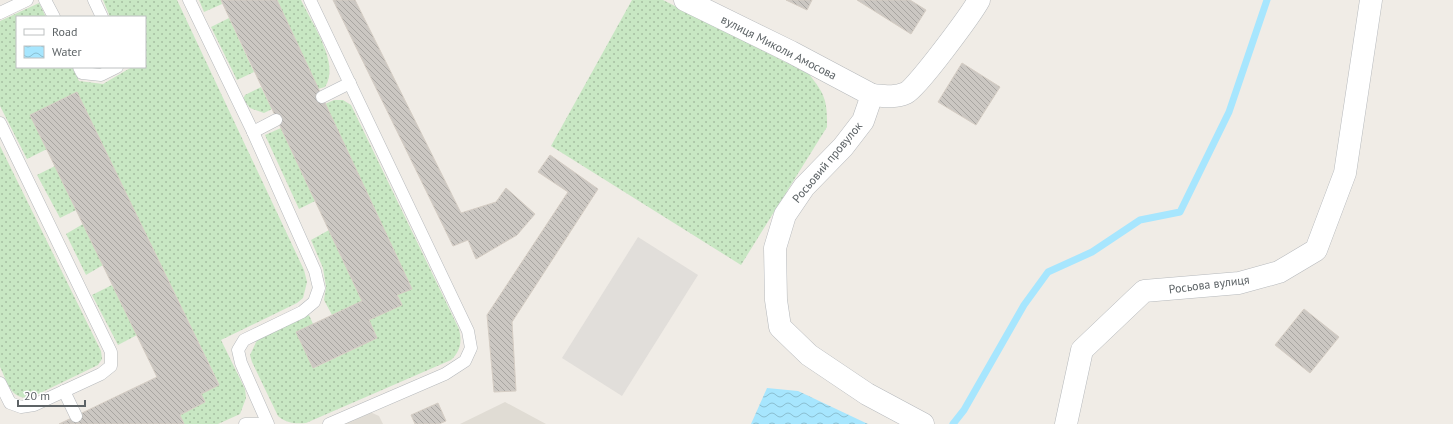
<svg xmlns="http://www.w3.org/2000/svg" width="1453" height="424" font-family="'PT Sans',sans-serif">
	<defs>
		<pattern id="grass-dots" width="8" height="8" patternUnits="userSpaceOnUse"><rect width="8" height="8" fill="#c8e7c3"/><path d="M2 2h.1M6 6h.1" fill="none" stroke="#a6bfa2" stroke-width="1.8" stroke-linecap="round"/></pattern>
		<pattern id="water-waves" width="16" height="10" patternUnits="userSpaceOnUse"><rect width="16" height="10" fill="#a7e6fe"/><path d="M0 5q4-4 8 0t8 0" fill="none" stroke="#8bbed1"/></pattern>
		<pattern id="building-back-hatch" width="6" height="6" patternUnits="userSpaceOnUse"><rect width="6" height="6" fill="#cbc7c2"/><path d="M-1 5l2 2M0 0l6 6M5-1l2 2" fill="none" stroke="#a8a5a1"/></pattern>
	</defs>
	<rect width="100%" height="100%" fill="#f0ece6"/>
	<path fill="#e1deda" d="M638,237L698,275L622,396L562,358Z"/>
	<g fill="#e0dcd4">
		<path d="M505,402L546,424H460Z"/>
		<path d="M370,412L379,416L383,424H344Z"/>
	</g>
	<g fill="url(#grass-dots)">
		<path d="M103,0H177L304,270L307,282L303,298L297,303L221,340L245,389L246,398L240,414L218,424H184L180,415L205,402L201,394L219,384L77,93L47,149L27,159L0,106V21L39,3L46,17H17V67H72L79,81L103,84L132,67H145V17H110Z"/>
		<path d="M199,0H221L222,4L204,12Z"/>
		<path d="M277,0H301C311,22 341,64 325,87L318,89Z"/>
		<path d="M632,0H663L809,74C825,95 827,99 827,127L741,265L551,146Z"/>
		<path d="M229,18L254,72L237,80L211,27Z"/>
		<path d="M261,87L272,109L264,113L250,108L243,99L245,95Z"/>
		<path d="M334,100H343L351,105L459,329C462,341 461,351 451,360L306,423C295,424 286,423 278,416L252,362L250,355L257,340L309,315L313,324L314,368L377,338L369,320L402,304L397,295L412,289L325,104Z"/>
		<path d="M281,128L315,201L299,209L265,135Z"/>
		<path d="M0,146L101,351L102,359L98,365L30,398C10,399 8,383 0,367Z"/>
		<path d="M55,166L76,210L60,218L37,175Z"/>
		<path d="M83,224L103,265L86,275L66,234Z"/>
		<path d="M329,230L362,301L332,315L324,300L326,287L323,268L311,240Z"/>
		<path d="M112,285L137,335L118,345L92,295Z"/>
	</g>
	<path fill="url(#water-waves)" d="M767,388L798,391L868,424H751Z"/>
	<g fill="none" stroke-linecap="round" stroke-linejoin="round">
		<path stroke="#a7e6fe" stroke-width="7" d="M953,424L964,410L1024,305L1048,272L1092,252L1140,220L1180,212L1229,112L1267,0"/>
	</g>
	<g fill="url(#building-back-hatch)" stroke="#d5cdc4">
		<path d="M221,0H277L412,289L397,295L402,305L369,320L377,338L313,368L296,332L362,301Z"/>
		<path d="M333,0H355L461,213L496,202L506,188L535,214L517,235L476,259L468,240L453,246Z"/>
		<path d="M786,0H812L807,10Z"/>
		<path d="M857,0H910L926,10L911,34Z"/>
		<path d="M962,63L1000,87L976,125L938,102Z"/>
		<path d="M77,92L219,385L201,394L205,402L180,415L184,424H59L157,377L30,115Z"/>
		<path d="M550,155L598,189L512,322L516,391L494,392L487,315L568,192L538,172Z"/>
		<path d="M1304,309L1339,337L1310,373L1275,345Z"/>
		<path d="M438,403L446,421L439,424H415L411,415Z"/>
	</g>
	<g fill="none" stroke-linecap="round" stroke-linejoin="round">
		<defs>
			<g id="service">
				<path d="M45,0L54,17"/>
				<path d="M94,0L102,17"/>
				<path d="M189,0L253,132L315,271L319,288L314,302L302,312L244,340L238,350L241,363L268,424"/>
				<path d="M310,0L468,331L471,348L465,361L445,374L329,424"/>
				<path d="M0,13L27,0"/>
				<path d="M79,67L82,73L101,75L117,67"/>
				<path d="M322,97L350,83"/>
				<path d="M0,123L111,352V366L101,374L34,405L21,407L10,403L0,383"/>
				<path d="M253,132L276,120"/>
				<path d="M64,391L76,416"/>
				<path d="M245,424H259"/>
			</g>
			<g id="minor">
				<path d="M923,424L867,394L809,355L780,327L776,300L775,248L785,215L804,187L843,147L863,121L872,95C884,96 895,98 906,93C917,88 972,13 979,0"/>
				<path d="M1066,424L1082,350L1144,291L1239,283L1279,272L1316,250L1345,173L1371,0"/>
			</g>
			<path id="tertiary" d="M685,0L791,52L872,95"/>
		</defs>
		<use href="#service" stroke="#b6b9bc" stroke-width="13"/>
		<use href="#minor" stroke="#b6b9bc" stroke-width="23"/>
		<use href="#tertiary" stroke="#b6b9bc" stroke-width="23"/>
		<use href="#service" stroke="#fff" stroke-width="12"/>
		<use href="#minor" stroke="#fff" stroke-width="22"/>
		<use href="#tertiary" stroke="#fff" stroke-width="22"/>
	</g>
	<g text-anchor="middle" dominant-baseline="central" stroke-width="3" stroke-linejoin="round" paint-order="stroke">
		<g font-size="12" fill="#5d6366" stroke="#fff">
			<text transform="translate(779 47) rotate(27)">вулиця Миколи Амосова</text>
			<text transform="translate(827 162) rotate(-50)">Росьовий провулок</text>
			<text transform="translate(1209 284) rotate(-7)">Росьова вулиця</text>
		</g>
	</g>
	<rect x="16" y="16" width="130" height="52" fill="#ffffff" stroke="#bec1c2"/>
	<rect x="24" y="29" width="20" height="6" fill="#ffffff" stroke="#bec1c2"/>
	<text x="52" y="36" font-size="12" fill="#5d6366">Road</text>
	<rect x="24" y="46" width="20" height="12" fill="url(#water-waves)" stroke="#bec1c2"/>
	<text x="52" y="56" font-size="12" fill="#5d6366">Water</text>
	<path d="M18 400v6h67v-6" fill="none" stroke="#5d6366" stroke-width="2"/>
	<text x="24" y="400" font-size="12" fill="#5d6366" stroke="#ffffff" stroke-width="3" paint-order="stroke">20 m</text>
</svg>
